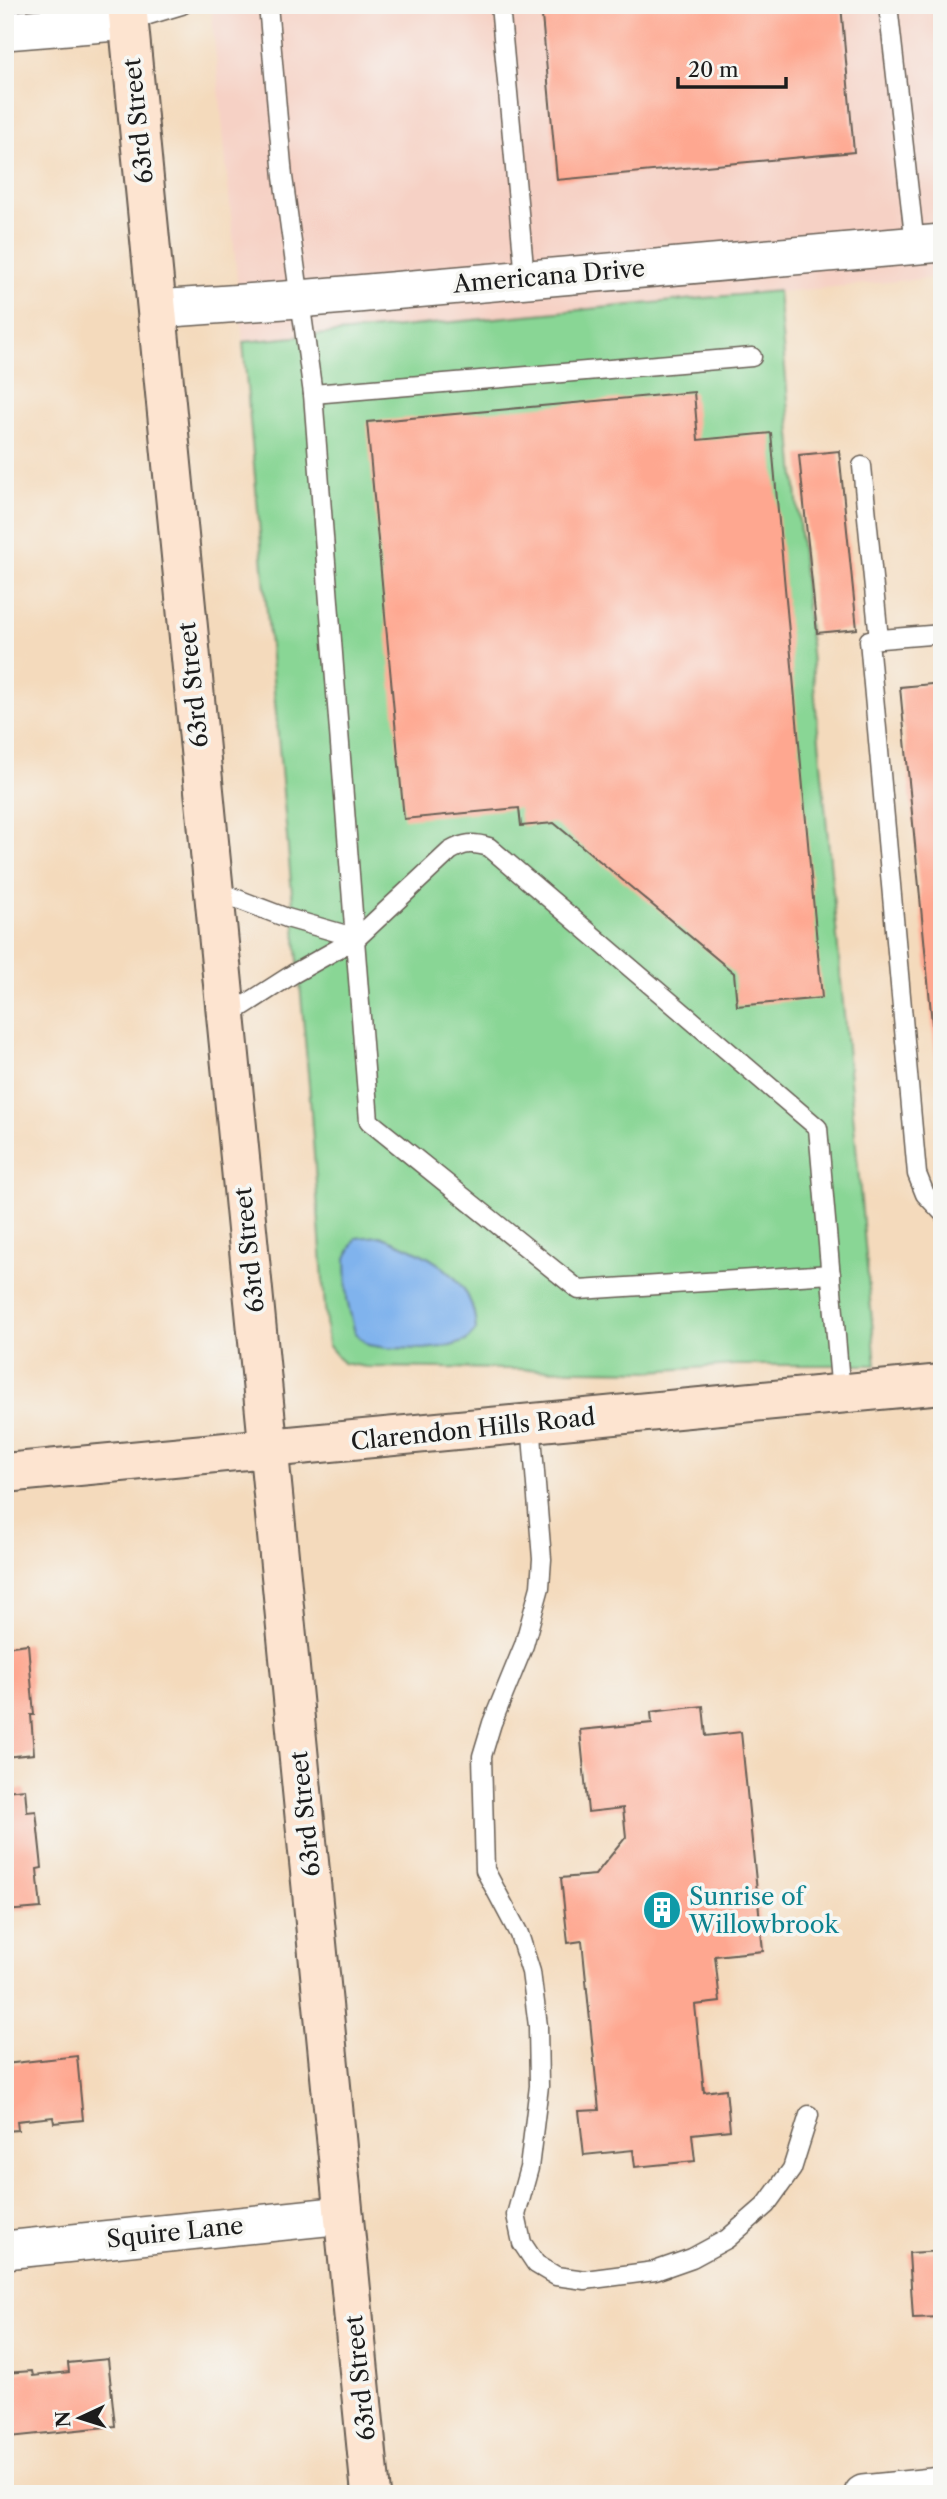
<svg xmlns="http://www.w3.org/2000/svg" width="947" height="2499" font-family="'Libre Caslon Text',serif">
	<rect width="100%" height="100%" fill="#f6f6f2"/>
	<filter id="ink" filterUnits="userSpaceOnUse"><feTurbulence type="fractalNoise" baseFrequency=".0143" numOctaves="2"/><feDisplacementMap in="SourceGraphic" scale="14" xChannelSelector="R" yChannelSelector="G"/><feConvolveMatrix kernelMatrix="1 2 1 2 8 2 1 2 1" color-interpolation-filters="sRGB"/></filter>
	<filter id="wash" filterUnits="userSpaceOnUse"><feTurbulence type="fractalNoise" baseFrequency=".00686" numOctaves="4" result="noise"/><feDisplacementMap in="SourceGraphic" scale="28" xChannelSelector="R" yChannelSelector="G"/><feGaussianBlur stdDeviation="1.57" result="paint"/><feColorMatrix in="noise" values="0 0 0 0 0 0 0 0 0 0 0 0 0 0 0 0 0 1.4 0 .05"/><feComposite in="paint" operator="in"/></filter>
	<g filter="url(#wash)">
		<rect width="100%" height="100%" fill="#f4dabc"/>
		<path fill="#f6d1c5" d="M211,5H942V277L243,342Z"/>
		<path fill="#89d695" stroke="#527958" stroke-width="2" d="M778,291L876,1365H734L652,1371L366,1367L343,1363L328,1345L327,1336L309,1085L243,342Z"/>
		<path fill="#80b3ed" stroke="#4e6884" stroke-width="2" d="M380,1236C425,1253 475,1274 476,1330L466,1341L451,1346L424,1349L387,1348L368,1345L355,1333L347,1300L346,1258L356,1238Z"/>
		<g id="blocks">
			<g fill="#fea790">
				<path d="M541,5H841L854,152L557,180Z"/>
				<path d="M694,392L698,440L771,433L822,998L737,1006L734,973L554,823L521,826L519,808L404,819L367,422Z"/>
				<path d="M839,451L857,629L817,633L799,455Z"/>
				<path d="M942,683V1107H940L900,687Z"/>
				<path d="M28,1644L34,1715H31L34,1754L5,1757V1647Z"/>
				<path d="M703,1706L706,1736L741,1732L763,1951L715,1956L720,2002L695,2005L704,2092L726,2089L730,2130L692,2134L695,2161L635,2167L633,2150L584,2155L579,2111L599,2110L582,1941L568,1943L561,1878L595,1875L626,1837L623,1808L588,1812L580,1730L652,1723L651,1712Z"/>
				<path d="M25,1789L27,1812L36,1811L42,1868L37,1869L41,1908L5,1911V1791Z"/>
				<path d="M77,2056L83,2120L54,2123L53,2117L17,2121L18,2130L5,2131V2064Z"/>
				<path d="M942,2251V2317L913,2318L909,2253Z"/>
				<path d="M108,2359L115,2426L10,2437L5,2373L32,2371L33,2376L69,2372L68,2363Z"/>
			</g>
		</g>
	</g>
	<g filter="url(#ink)">
		<use href="#blocks" fill-opacity="0" stroke="#685e54" stroke-width="2"/>
		<g fill="none" stroke-linecap="round" stroke-linejoin="round">
			<defs>
				<g id="lane">
					<path d="M268,5L283,177L313,394L369,1121L579,1290L831,1274"/>
					<path d="M500,5L525,278"/>
					<path d="M888,5L915,245"/>
					<path d="M129,21L182,5"/>
					<path d="M313,394L752,357"/>
					<path d="M862,466L879,639"/>
					<path d="M942,634L869,640L917,1174L925,1194L942,1212"/>
					<path d="M214,890L287,918L357,938"/>
					<path d="M226,1017L293,974L357,938L450,851C464,843 473,842 489,847L818,1128L841,1394"/>
					<path d="M531,1423L542,1559L540,1587L524,1645L492,1723L482,1756L485,1870L519,1934L531,1972L538,2026L539,2086L529,2168L516,2215L522,2243L536,2264L556,2276L585,2280L655,2271L692,2258L727,2239L766,2205L792,2169L809,2115"/>
				</g>
				<g id="street">
					<path d="M5,31L129,21"/>
					<path d="M157,309L299,299L942,243"/>
					<path d="M5,2250L344,2215"/>
					<path d="M863,2494L942,2486"/>
				</g>
				<g id="secondary">
					<path d="M127,5L371,2494"/>
					<path d="M5,1473L942,1384"/>
				</g>
			</defs>
			<use href="#lane" stroke="#685e54" stroke-width="21"/>
			<use href="#street" stroke="#685e54" stroke-width="40"/>
			<use href="#secondary" stroke="#685e54" stroke-width="42"/>
			<use href="#lane" stroke="#fff" stroke-width="18"/>
			<use href="#street" stroke="#fff" stroke-width="37"/>
			<use href="#secondary" stroke="#fde4d0" stroke-width="38"/>
		</g>
	</g>
	<defs>
		<symbol id="building-disc" viewBox="-11 -11 22 22"><circle r="9.5" fill="#0f9aa8" stroke="#f6f6f2"/><path d="M-4-6H4V6H1V3H-1V6H-4ZM-2.5-4.3h1.7v1.8h-1.7ZM.8-4.3h1.7v1.8H.8ZM-2.5-1h1.7V.8h-1.7ZM.8-1h1.7V.8H.8Z" fill="#fff"/></symbol>
	</defs>
	<g fill-rule="evenodd">
		<use href="#building-disc" x="640" y="1888" width="44" height="44"/>
	</g>
	<g text-anchor="middle" dominant-baseline="central" stroke-width="7" stroke-linejoin="round" paint-order="stroke">
		<g font-size="24" fill="#1c1c1c" stroke="#f6f6f2">
			<text transform="translate(138 121) rotate(-96)">63rd Street</text>
			<text transform="translate(549 276) rotate(-5)">Americana Drive</text>
			<text transform="translate(193 685) rotate(-96)">63rd Street</text>
			<text transform="translate(249 1250) rotate(-96)">63rd Street</text>
			<text transform="translate(473 1429) rotate(-6)">Clarendon Hills Road</text>
			<text transform="translate(305 1814) rotate(-96)">63rd Street</text>
			<text transform="translate(175 2232) rotate(-6)">Squire Lane</text>
			<text transform="translate(360 2378) rotate(-96)">63rd Street</text>
		</g>
		<g font-size="24" fill="#0d838f" stroke="#f6f6f2" text-anchor="start">
			<text x="689" y="1896">Sunrise of<tspan x="689" dy="28">Willowbrook</tspan></text>
		</g>
	</g>
	<rect width="947" height="2499" fill="none" stroke="#f6f6f2" stroke-width="28"/>
	<g transform="translate(80 2418) rotate(266)" stroke="#f6f6f2" stroke-width="5" paint-order="stroke">
	<path d="M0-5L12 26L0 18L-12 26Z" fill="#1c1c1c"/>
	<text y="-10" font-size="19" font-weight="bold" text-anchor="middle" fill="#1c1c1c">N</text>
	</g>
	<path d="M678 77v10h108v-10" fill="none" stroke="#1c1c1c" stroke-width="3.5"/>
	<text x="688" y="77" font-size="21" fill="#1c1c1c" stroke="#f6f6f2" stroke-width="5" paint-order="stroke">20 m</text>
</svg>
